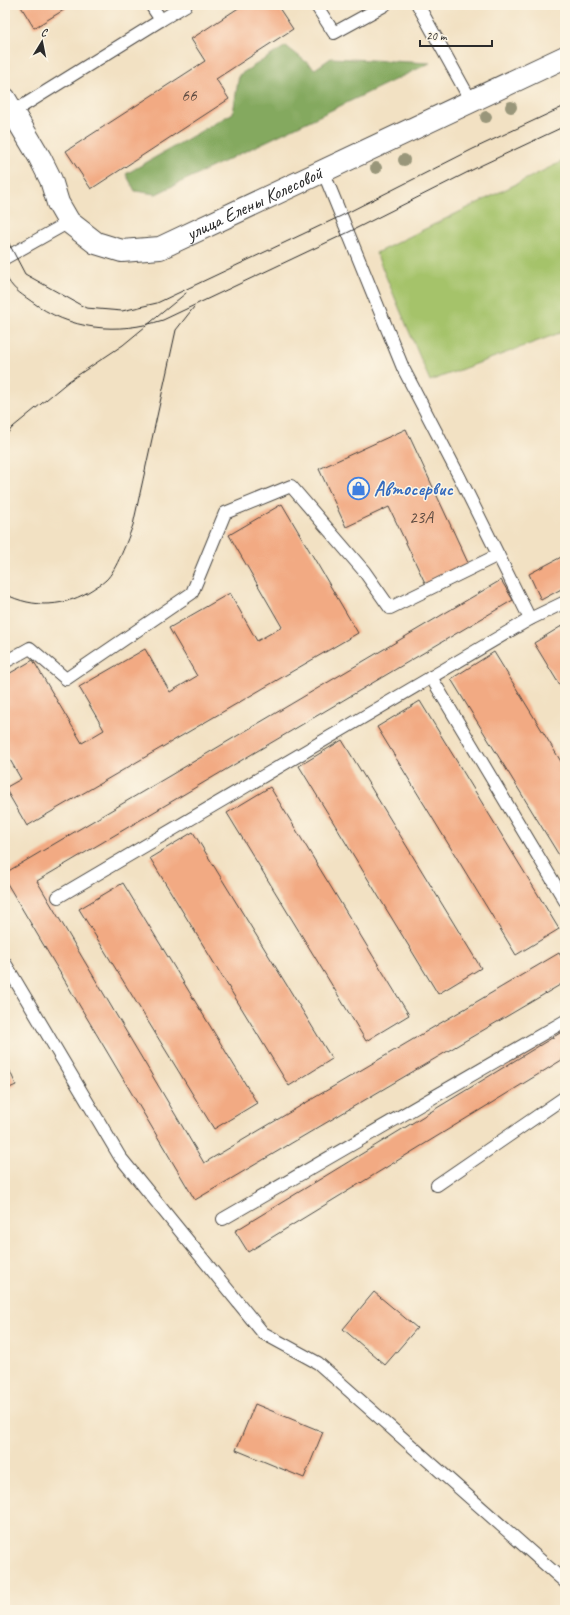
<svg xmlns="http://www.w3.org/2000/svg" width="570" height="1615" font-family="Caveat,sans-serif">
	<rect width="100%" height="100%" fill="#fcf5e5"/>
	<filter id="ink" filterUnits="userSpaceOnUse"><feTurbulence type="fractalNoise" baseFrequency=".025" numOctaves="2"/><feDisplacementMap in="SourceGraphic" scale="8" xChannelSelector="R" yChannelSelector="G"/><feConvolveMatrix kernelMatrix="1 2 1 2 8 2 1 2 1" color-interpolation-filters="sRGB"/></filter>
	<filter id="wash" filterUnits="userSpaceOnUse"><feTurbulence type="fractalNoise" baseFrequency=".012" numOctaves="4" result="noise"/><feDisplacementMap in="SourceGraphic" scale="16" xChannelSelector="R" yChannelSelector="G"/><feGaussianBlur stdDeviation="0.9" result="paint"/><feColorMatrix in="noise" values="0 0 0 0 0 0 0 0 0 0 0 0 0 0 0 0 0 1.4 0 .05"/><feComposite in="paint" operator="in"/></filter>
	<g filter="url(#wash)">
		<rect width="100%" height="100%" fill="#f2e1c3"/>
		<path fill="#a5c36a" stroke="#68774a" d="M565,160V331L430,381L376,253Z"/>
		<path fill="#84a95e" stroke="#586a44" d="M286,46L315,69L331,58L430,63L156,194L135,191L126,174L233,113L239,75Z"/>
		<g id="blocks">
			<g fill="#f2aa83">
				<path d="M20,5H72L34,28Z"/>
				<path d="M243,5H277L293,29L216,79L229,99L91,189L66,151L205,61L191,39Z"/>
				<path d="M406,429L469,565L426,585L389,507L346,527L319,469Z"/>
				<path d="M282,504L358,633L27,826L5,788L21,779L5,751V676L33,660L82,743L104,730L79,687L145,649L170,692L197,676L169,628L230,593L257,641L282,627L229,535Z"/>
				<path d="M565,555V587L541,600L529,574Z"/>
				<path d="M501,580L513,600L37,881L204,1163L559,953L565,963V982L195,1200L5,880V873Z"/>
				<path d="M565,624V694L534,643Z"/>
				<path d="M494,652L565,768V865L451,679Z"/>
				<path d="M420,701L559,929L516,955L377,727Z"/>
				<path d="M342,740L481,968L438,994L299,766Z"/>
				<path d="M270,787L409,1015L366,1041L227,813Z"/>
				<path d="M193,832L332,1059L289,1086L150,858Z"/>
				<path d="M123,883L257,1103L214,1129L79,909Z"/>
				<path d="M565,1030V1058L248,1252L235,1231Z"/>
				<path d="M5,1060L16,1085L5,1090Z"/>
				<path d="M374,1292L417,1328L385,1365L343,1329Z"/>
				<path d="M255,1404L323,1432L304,1478L236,1450Z"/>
			</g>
		</g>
	</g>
	<g filter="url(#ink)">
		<use href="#blocks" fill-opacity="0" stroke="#494642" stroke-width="1"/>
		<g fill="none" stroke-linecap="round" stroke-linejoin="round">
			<defs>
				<g id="service">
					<path d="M316,5L334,33L385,5"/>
					<path d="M418,5L471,101"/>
					<path d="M161,20L186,5"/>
					<path d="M13,112L161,20L151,5"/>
					<path d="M323,171L403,368L459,476L530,619"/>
					<path d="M5,258L69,222"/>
					<path d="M5,662L30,648L66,679L192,593L225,513L291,486L364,571L390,608L498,555"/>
					<path d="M431,677L565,901"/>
					<path d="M58,897L530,619L565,602"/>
					<path d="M5,963L120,1157L263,1333L318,1363L565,1582"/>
					<path d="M437,1185L565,1097"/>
					<path d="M223,1219L565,1021"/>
				</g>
				<g id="minor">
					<path id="s1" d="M5,99L40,158L51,180L58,203L69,222L96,243L122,251L160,248L565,57"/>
				</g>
			</defs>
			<use href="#service" stroke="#494642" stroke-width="14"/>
			<use href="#minor" stroke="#494642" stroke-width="24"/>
			<use href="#service" stroke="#fff" stroke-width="12"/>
			<use href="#minor" stroke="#fff" stroke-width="22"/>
			<g stroke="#2b2b2b" stroke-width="1">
				<path d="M5,236L25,274L86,308L122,311L157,303L341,216L473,149L565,106"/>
				<path d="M5,275C13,289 18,292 31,301C69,330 117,335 163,320L349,232L482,165L565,126"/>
				<path d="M5,436L13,427L69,381L123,345L186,293"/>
				<path d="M5,594C34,609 66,607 93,589C97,586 102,584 106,580C116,571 128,539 133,525L176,330L194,307"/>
			</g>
		</g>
		<g fill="#99967a">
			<circle cx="511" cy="107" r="6"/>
			<circle cx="486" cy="117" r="6"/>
			<circle cx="404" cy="160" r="6"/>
			<circle cx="376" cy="168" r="6"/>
		</g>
	</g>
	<defs>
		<symbol id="shop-ring" viewBox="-11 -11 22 22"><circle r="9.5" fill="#fcf5e5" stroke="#3f7fe0" stroke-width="1.5"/><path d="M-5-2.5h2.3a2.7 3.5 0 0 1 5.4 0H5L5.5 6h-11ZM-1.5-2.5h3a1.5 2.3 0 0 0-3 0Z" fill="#3f7fe0"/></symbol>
	</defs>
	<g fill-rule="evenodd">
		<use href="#shop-ring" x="346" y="476" width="25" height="25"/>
	</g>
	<g text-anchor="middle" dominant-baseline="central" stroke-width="3" stroke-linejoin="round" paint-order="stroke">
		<g font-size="17" fill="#5d4b41">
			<text x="189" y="95">66</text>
			<text x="421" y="517">23А</text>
		</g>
		<g font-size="19" fill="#2b2b2b" stroke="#fcf5e5">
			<text stroke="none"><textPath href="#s1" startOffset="343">улица Елены Колесовой</textPath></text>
		</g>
		<g font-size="19" font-weight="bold" fill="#366cbe" stroke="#fcf5e5" text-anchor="start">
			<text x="374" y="489">Автосервис</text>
		</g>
	</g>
	<rect width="570" height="1615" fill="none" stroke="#fcf5e5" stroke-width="20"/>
	<g transform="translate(42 42) rotate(10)" stroke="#fcf5e5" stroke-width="3" paint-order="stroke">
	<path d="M0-3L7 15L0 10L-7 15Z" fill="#2b2b2b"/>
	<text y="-6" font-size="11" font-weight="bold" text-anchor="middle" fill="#2b2b2b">С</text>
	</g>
	<path d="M420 40v6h72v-6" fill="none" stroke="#2b2b2b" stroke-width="2"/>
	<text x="426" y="40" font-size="12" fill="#2b2b2b" stroke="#fcf5e5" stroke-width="3" paint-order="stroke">20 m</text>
</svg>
